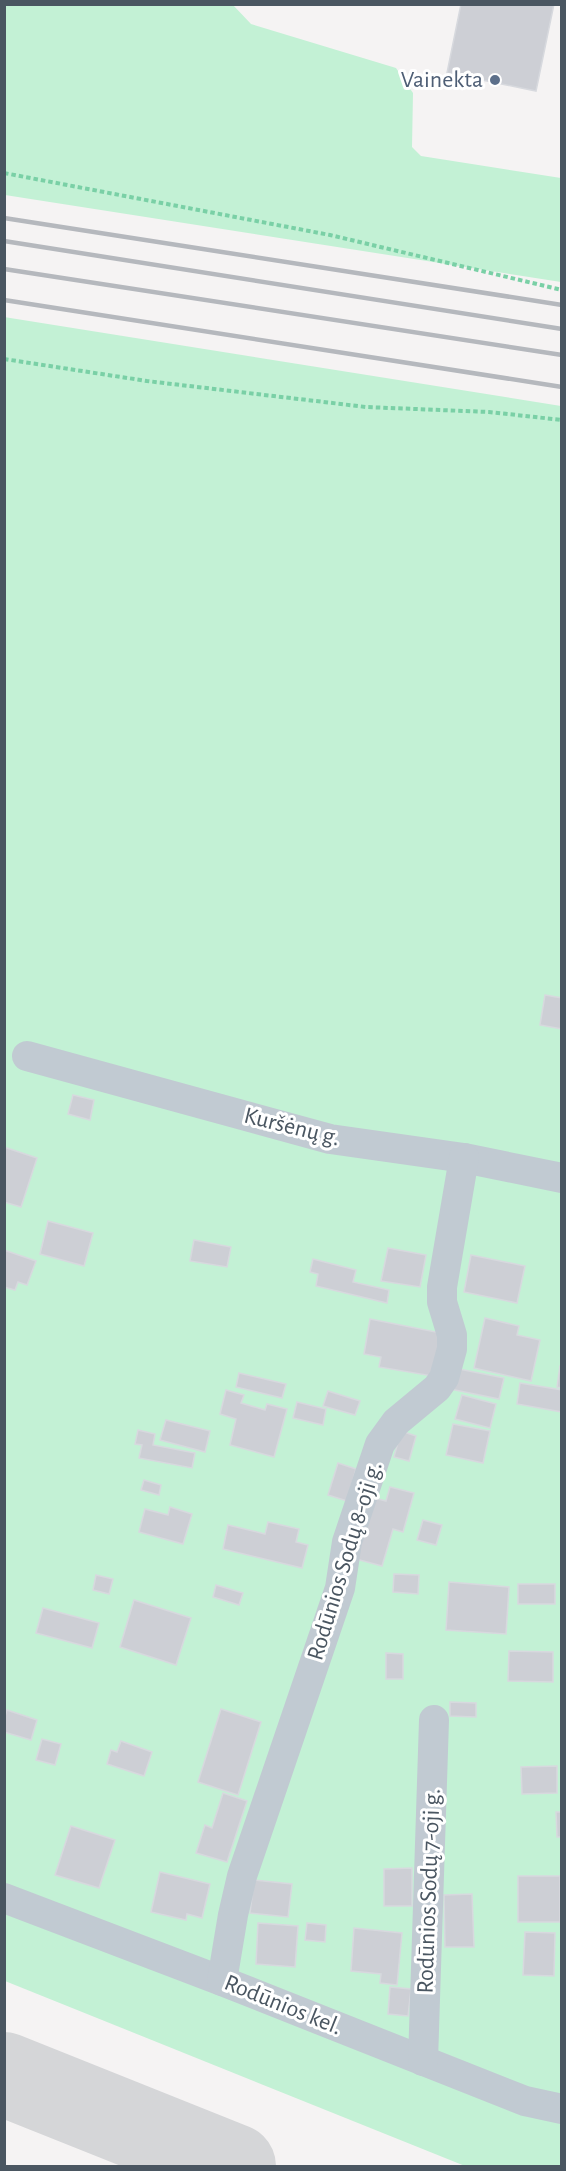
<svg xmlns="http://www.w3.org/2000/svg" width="566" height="2171" font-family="'Alegreya Sans',sans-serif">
	<rect width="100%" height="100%" fill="#f5f3f3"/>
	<g fill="#c3f1d5">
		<path d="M4,5H233L251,24L396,68L413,93L412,147L421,156L561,178V282L5,195Z"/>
		<path d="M4,317L561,406V2166H465L5,1981Z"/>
	</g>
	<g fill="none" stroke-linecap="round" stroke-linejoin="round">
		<path stroke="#d5d6d8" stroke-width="84" d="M4,2074L234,2166"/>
	</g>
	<g fill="#cdcfd5" stroke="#d7d9de" stroke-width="1.5">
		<path d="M461,4H554L536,91L447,73Z"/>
		<path d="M545,995L562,998V1029L540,1025Z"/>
		<path d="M73,1095L94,1100L90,1120L68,1114Z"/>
		<path d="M4,1147L37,1158L21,1207L4,1202Z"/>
		<path d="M48,1221L93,1233L84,1266L40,1254Z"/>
		<path d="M194,1240L231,1247L227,1267L190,1261Z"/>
		<path d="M388,1248L426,1255L420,1287L381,1281Z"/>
		<path d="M4,1250L36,1261L27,1285L18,1282L15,1290L4,1287Z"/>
		<path d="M471,1255L525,1266L517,1303L464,1292Z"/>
		<path d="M313,1259L356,1270L353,1282L389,1290L387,1303L316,1286L318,1274L310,1272Z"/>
		<path d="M485,1318L519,1326L517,1335L540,1340L531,1381L474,1368Z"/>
		<path d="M370,1319L446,1334L438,1377L379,1367L381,1357L364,1354Z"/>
		<path d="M560,1366H562V1388L557,1387Z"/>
		<path d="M454,1368L504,1378L499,1399L450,1389Z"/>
		<path d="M239,1373L286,1384L282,1398L236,1387Z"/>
		<path d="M520,1383L562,1390V1412L517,1404Z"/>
		<path d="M226,1390L244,1395L241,1403L265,1410L267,1404L287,1409L274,1457L230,1445L236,1419L220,1414Z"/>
		<path d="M328,1391L360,1401L355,1415L323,1406Z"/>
		<path d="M462,1395L496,1404L490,1428L455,1419Z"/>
		<path d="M297,1402L326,1409L323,1425L293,1418Z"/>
		<path d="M166,1420L210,1431L205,1452L160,1440Z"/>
		<path d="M453,1424L490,1431L483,1463L446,1455Z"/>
		<path d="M138,1430L155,1434L153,1445L195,1453L192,1468L139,1458L142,1445L135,1444Z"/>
		<path d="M401,1431L416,1436L409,1461L394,1457Z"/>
		<path d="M338,1463L356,1469L347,1501L328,1495Z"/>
		<path d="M144,1480L161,1485L159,1495L141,1490Z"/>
		<path d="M390,1487L414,1493L403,1532L393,1529L382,1566L356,1559L374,1498L386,1501Z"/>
		<path d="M170,1507L192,1514L183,1544L139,1532L145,1509L168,1515Z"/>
		<path d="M423,1520L442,1525L436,1545L417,1540Z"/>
		<path d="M268,1522L299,1529L296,1542L308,1545L302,1568L223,1549L228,1525L265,1534Z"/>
		<path d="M394,1574L419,1575L418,1594L393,1592Z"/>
		<path d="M96,1575L113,1579L109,1594L93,1590Z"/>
		<path d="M449,1582L509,1587L506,1634L446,1630Z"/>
		<rect x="518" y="1584" width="37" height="20"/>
		<path d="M216,1585L243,1593L239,1605L213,1597Z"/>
		<path d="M134,1600L191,1618L176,1665L120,1647Z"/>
		<path d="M43,1608L99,1623L92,1648L36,1633Z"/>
		<path d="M509,1651L553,1652V1682L508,1681Z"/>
		<path d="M386,1653L403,1654V1679H386Z"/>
		<path d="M450,1702L476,1703V1717L450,1716Z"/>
		<path d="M221,1709L261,1722L238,1795L198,1782Z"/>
		<path d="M7,1710L37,1720L31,1740L4,1732V1719Z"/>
		<path d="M42,1739L61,1744L55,1765L36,1760Z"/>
		<path d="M121,1741L152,1752L144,1776L107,1764L111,1750L117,1752Z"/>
		<path d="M557,1766V1793L522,1794L521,1767Z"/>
		<path d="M223,1793L247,1801L227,1862L196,1853L205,1825L212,1828Z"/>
		<path d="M556,1812H562V1837H557Z"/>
		<path d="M71,1826L115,1840L99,1888L55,1875Z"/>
		<path d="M412,1868V1906H384V1869Z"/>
		<path d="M160,1872L210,1884L202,1918L187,1914L186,1920L151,1912Z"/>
		<rect x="518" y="1876" width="42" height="46"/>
		<path d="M254,1880L292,1884L288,1917L250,1913Z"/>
		<path d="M472,1894L474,1947H445L444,1895Z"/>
		<path d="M258,1923L298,1926L295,1967L256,1964Z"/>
		<path d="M307,1923L326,1925L325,1942L305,1940Z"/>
		<path d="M354,1928L402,1933L397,1985L380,1983L381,1974L351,1971Z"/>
		<path d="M525,1932L555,1933L554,1976L523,1975Z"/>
		<path d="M390,1987L411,1989L408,2016L388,2014Z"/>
	</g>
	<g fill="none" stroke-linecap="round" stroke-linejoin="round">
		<g stroke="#7ad0a6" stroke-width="4" stroke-dasharray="4.5 3" stroke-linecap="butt">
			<path d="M4,173L330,235L562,290"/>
			<path d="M4,359L147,381L366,407L489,412L562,420"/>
		</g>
		<g stroke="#c1cad2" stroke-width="30">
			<path d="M27,1056L330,1139L464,1158L562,1178"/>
			<path d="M4,1898L222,1981L525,2101L562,2109"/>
			<path d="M222,1981L233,1915L242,1876L340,1588L347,1542L380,1444L396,1422L437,1388L444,1378L452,1349V1335L442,1302V1287L464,1158"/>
			<path d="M423,2061L434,1720"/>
		</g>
		<g stroke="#b5b8bd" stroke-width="4.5">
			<path d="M4,218L562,305"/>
			<path d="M4,241L562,329"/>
			<path d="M4,269L562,355"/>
			<path d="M4,300L562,387"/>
		</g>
	</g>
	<circle fill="#5c6f8a" stroke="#fff" stroke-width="2" cx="495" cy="80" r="6"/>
	<g text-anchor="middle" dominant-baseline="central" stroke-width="6" stroke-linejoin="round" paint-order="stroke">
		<g font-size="24" fill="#4e5e75" stroke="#fff" text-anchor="end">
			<text x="483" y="80">Vainekta</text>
		</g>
		<g font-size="24" fill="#4a5661" stroke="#fff">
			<text transform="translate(292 1127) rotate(14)">Kuršėnų g.</text>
			<text transform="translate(345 1561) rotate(-73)">Rodūnios Sodų 8-oji g.</text>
			<text transform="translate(429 1891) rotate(-88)">Rodūnios Sodų 7-oji g.</text>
			<text transform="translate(283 2005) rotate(22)">Rodūnios kel.</text>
		</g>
	</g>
	<rect width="566" height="2171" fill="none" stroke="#4a5661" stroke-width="12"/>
</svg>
